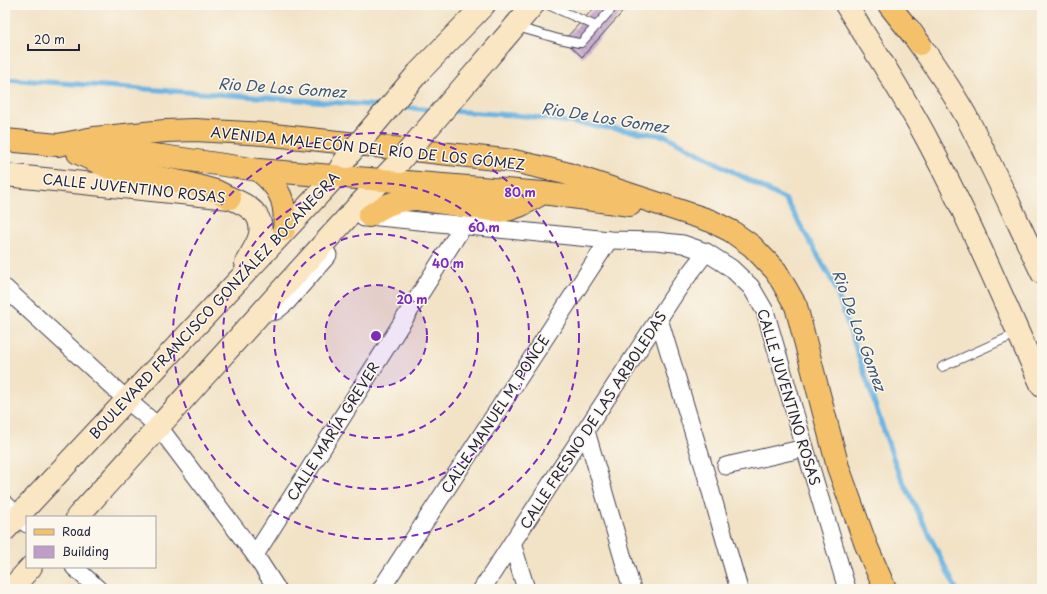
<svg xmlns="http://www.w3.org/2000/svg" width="1047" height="594" font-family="'Playpen Sans',sans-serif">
	<defs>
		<pattern id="building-back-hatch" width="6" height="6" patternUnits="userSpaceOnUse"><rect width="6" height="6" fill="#be9dc8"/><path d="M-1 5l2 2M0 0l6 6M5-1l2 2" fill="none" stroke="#9a80a4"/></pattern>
	</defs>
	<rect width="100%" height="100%" fill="#fbf7ec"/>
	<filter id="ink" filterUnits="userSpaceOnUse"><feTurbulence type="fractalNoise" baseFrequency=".025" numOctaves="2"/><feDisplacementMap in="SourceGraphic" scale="8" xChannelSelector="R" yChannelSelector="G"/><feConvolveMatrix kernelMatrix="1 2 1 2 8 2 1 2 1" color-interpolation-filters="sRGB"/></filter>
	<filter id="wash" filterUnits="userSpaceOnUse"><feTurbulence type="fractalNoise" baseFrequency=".012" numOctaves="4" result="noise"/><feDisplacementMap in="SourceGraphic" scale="16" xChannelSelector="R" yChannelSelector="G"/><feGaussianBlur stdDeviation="0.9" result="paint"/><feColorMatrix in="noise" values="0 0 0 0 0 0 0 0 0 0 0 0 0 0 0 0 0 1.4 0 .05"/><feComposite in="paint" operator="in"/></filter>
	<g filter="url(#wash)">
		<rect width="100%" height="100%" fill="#f2e3c7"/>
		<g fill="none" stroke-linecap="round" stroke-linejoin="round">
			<g stroke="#6ab4e2" stroke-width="5">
				<path d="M5,79L383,106"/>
				<path d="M397,107L435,110"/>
				<path d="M451,111L526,116L666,136L786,200L834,284L897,469L956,589"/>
			</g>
		</g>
		<g id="blocks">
			<path fill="url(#building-back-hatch)" d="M597,5H629L582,57L564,40Z"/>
		</g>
	</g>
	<g filter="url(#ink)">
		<use href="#blocks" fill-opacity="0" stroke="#413f50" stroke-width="1"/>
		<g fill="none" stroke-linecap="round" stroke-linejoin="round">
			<defs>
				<g id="lane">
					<path d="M548,5L596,26"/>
					<path d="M517,27L559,39L579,43H581L615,5"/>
					<path d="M942,367L1018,333"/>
				</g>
				<g id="street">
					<path d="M364,218L369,216L609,240L656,241L683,244L706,252L731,268L751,287L765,311L805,448L847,589"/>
					<path d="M5,288L127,400L159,427L255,555L277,589"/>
					<path d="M263,313L276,311L287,302L328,255"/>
					<path d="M659,319L705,471L739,589"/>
					<path d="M586,431L632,589"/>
					<path d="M726,466L805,448"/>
					<path d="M5,504L27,524"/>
					<path d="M512,543L526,589"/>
					<path d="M255,555L463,226"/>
					<path d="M74,567L98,589"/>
					<path d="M381,589L609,240"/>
					<path d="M482,589L680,286L706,252"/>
				</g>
				<g id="secondary">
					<path d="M846,5C874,50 904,95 929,143C971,222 1005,304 1042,386"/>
					<path d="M909,29C929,57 949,86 966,116C993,167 1017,221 1042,273"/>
					<path d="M418,73L484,5"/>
					<path d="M469,80L533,5"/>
					<path d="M5,175L230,198C248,205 266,215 259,238C256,247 250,255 246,263"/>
					<path d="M77,517C183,401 286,283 393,168"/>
					<path d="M5,530L336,176L344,162"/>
					<path d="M11,589L31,567"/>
				</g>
				<g id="primary">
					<path d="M889,5L920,44"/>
					<path d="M5,140L58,145L94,138L165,131L195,130L264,134L514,161L565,173L711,221L731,231L752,246L776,271L796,306L838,467L866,545L885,589"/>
					<path d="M91,148L162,156L258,170L543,193L630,205"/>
					<path d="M78,153L110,168L135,173L187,183L216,191L230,198"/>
					<path d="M258,170C280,187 287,202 284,230"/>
					<path d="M369,216C386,204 396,200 417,199L499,211C516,210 529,201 543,193"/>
				</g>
			</defs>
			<use href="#lane" stroke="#413f50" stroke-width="10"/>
			<use href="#street" stroke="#413f50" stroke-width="19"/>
			<use href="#secondary" stroke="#413f50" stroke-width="24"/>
			<use href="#primary" stroke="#413f50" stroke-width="24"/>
			<use href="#lane" stroke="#fff" stroke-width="8"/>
			<use href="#street" stroke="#fff" stroke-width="17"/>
			<use href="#secondary" stroke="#fbe6c3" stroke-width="22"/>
			<use href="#primary" stroke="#f4c16a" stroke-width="22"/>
			<defs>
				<g id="secondary-bridge">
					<path d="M347,157L418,73"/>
					<path d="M399,162L469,80"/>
				</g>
			</defs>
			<use href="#secondary-bridge" stroke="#413f50" stroke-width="24" stroke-linecap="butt"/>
			<use href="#secondary-bridge" stroke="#fbe6c3" stroke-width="22"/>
		</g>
	</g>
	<circle cx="376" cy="336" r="51" fill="#7b2cbf" fill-opacity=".12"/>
	<g fill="none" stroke="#7b2cbf" stroke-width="2" stroke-dasharray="7 5">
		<circle cx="376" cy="336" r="51"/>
		<circle cx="376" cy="336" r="102"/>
		<circle cx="376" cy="336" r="153"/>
		<circle cx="376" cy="336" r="203"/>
	</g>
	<g text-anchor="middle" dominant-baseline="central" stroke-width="3" stroke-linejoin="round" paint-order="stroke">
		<g font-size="14" fill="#22223b" stroke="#fbf7ec">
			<text transform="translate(368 148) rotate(6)">AVENIDA MALECÓN DEL RÍO DE LOS GÓMEZ</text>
			<text transform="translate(134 188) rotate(6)">CALLE JUVENTINO ROSAS</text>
			<text transform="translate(214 305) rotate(-47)">BOULEVARD FRANCISCO GONZÁLEZ BOCANEGRA</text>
			<text transform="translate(789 397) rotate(73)">CALLE JUVENTINO ROSAS</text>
			<text transform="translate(495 414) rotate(-57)">CALLE MANUEL M. PONCE</text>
			<text transform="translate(593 420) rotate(-57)">CALLE FRESNO DE LAS ARBOLEDAS</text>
			<text transform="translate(333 431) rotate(-58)">CALLE MARÍA GREVER</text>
		</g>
		<g font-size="15" font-style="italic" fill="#3b5575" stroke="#fbf7ec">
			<text transform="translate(282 87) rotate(4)">Rio De Los Gomez</text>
			<text transform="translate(605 117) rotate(9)">Rio De Los Gomez</text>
			<text transform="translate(860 330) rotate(70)">Rio De Los Gomez</text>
		</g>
	</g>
	<circle cx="376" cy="336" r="6" fill="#7b2cbf" stroke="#fbf7ec" stroke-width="2"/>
	<g font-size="12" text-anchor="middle" font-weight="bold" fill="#7b2cbf" stroke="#fbf7ec" stroke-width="3" stroke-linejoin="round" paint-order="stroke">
		<text x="520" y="197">80 m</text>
		<text x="484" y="232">60 m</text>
		<text x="448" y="268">40 m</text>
		<text x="412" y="304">20 m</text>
	</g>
	<rect width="1047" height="594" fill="none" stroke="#fbf7ec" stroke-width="20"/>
	<rect x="26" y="516" width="130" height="52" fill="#fbf7ec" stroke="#a4a2a5"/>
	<rect x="34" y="529" width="20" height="6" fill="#f4c16a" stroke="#a4a2a5"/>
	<text x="62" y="536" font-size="12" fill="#22223b">Road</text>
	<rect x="34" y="546" width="20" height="12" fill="#be9dc8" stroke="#a4a2a5"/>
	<text x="62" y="556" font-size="12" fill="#22223b">Building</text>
	<path d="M28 44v6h51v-6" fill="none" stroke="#22223b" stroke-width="2"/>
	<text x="34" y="44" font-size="12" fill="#22223b" stroke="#fbf7ec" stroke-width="3" paint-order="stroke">20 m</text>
</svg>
